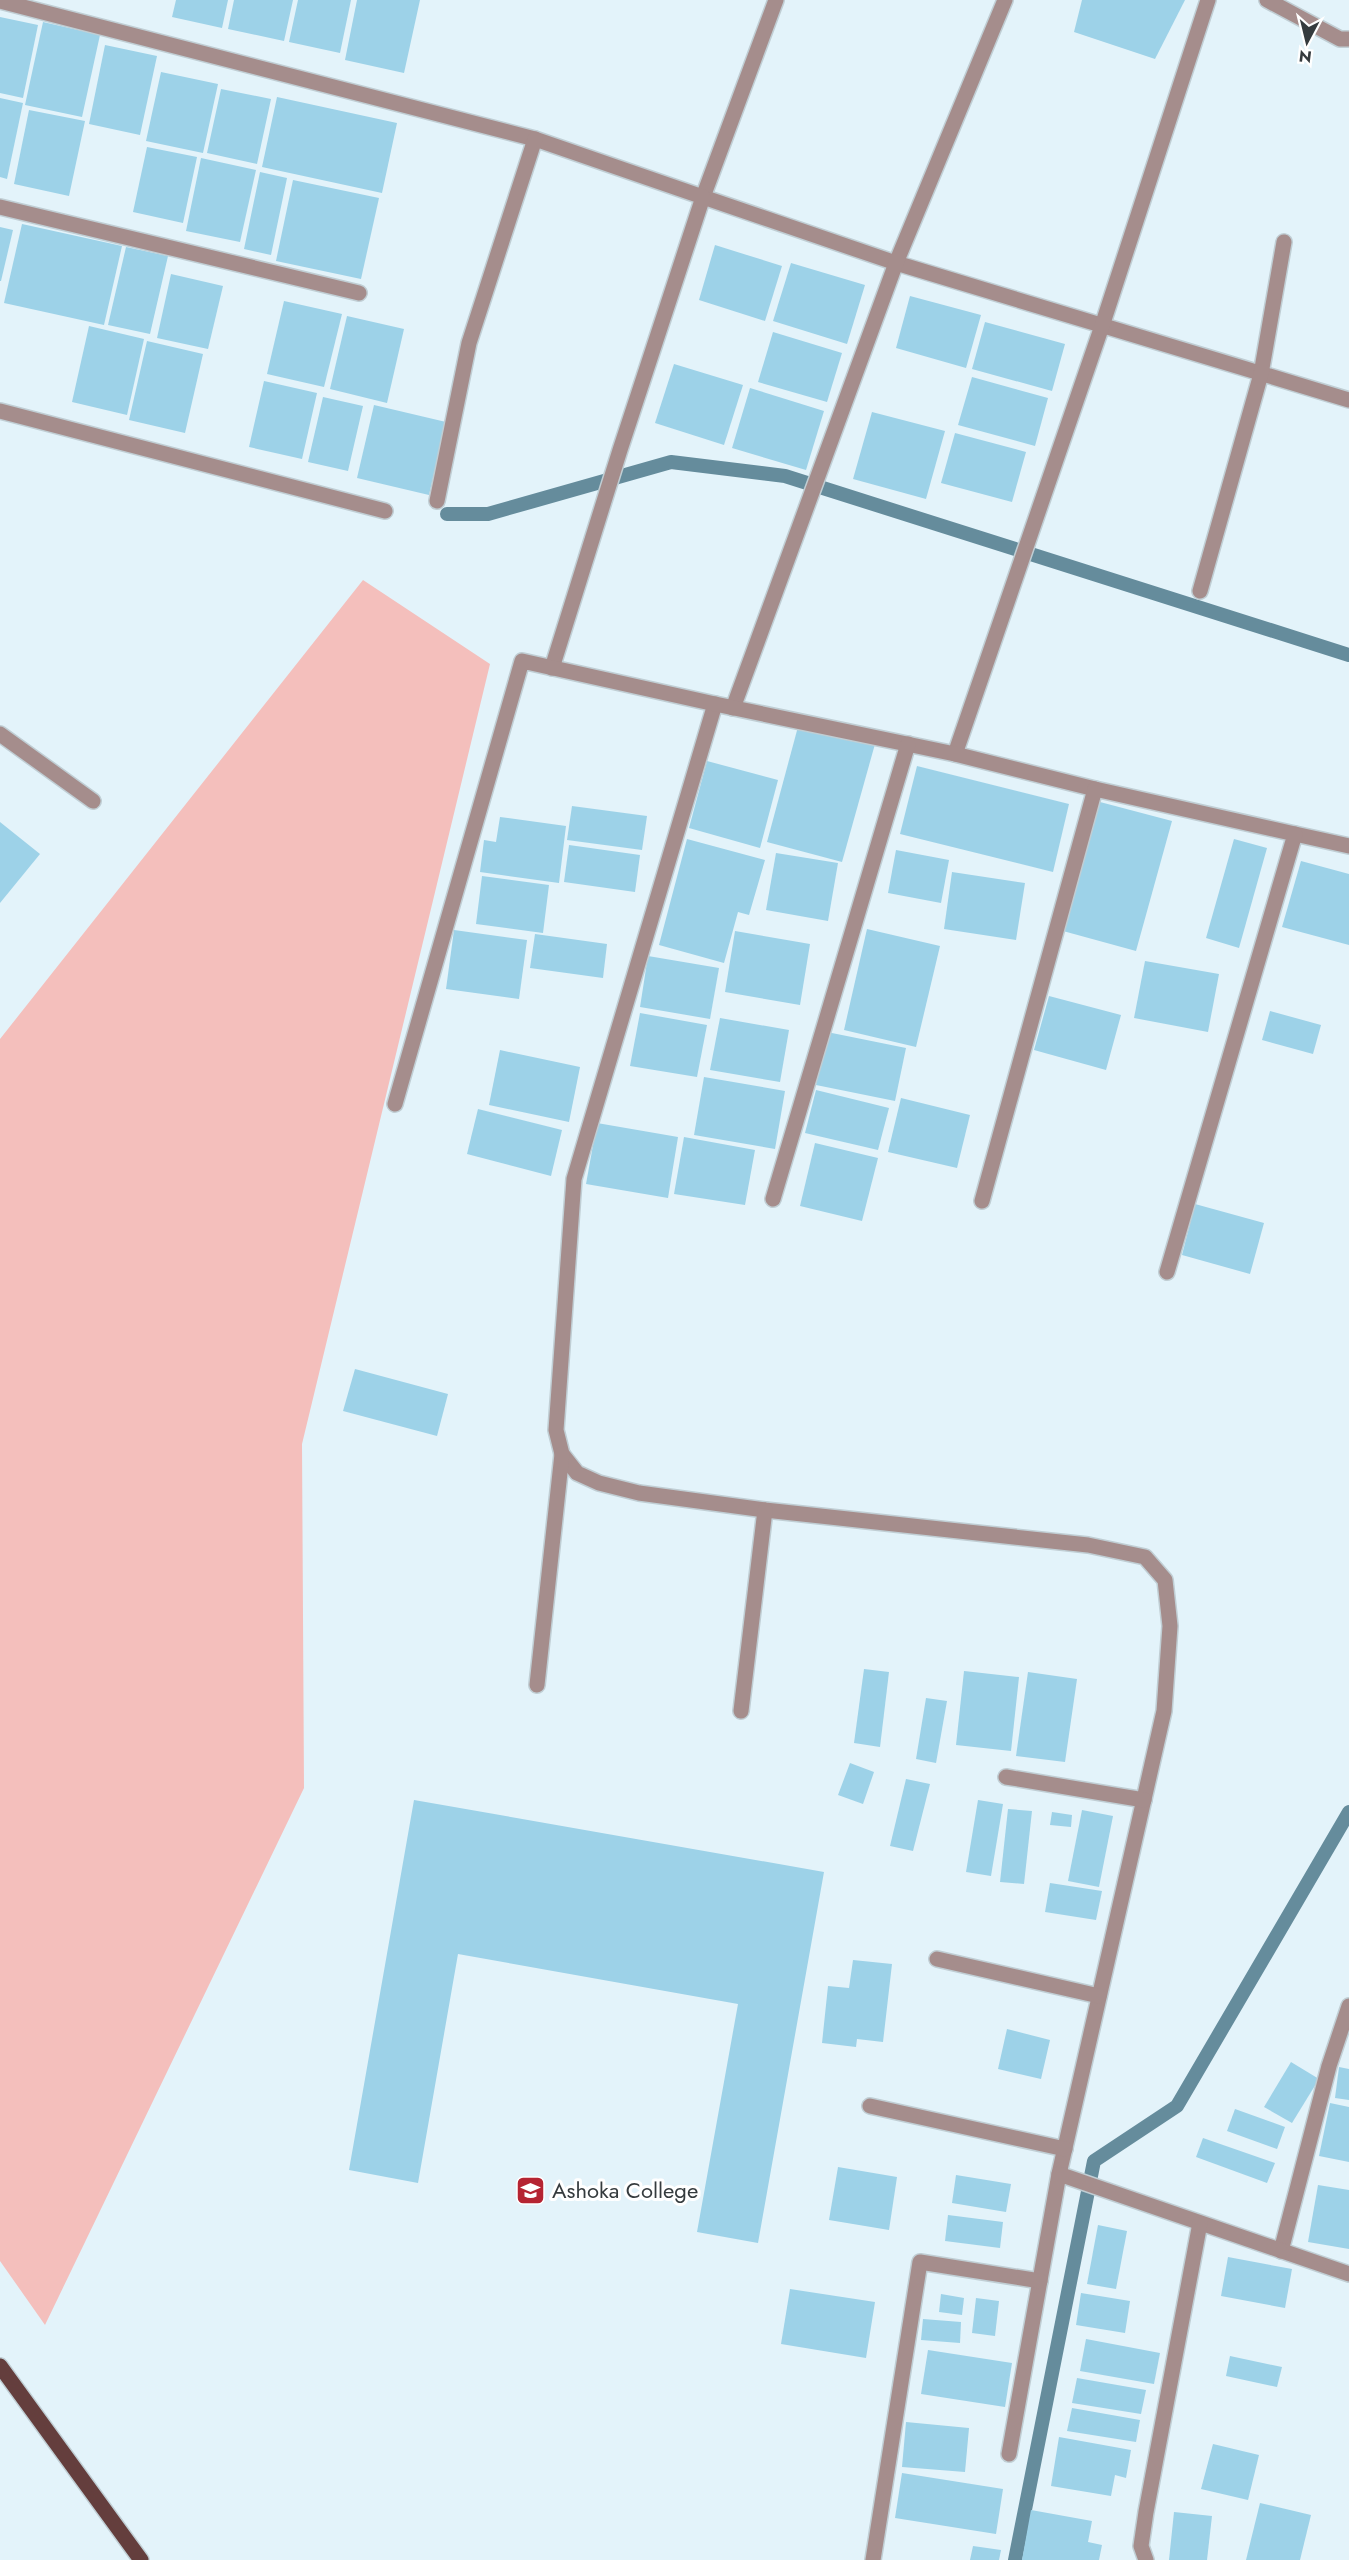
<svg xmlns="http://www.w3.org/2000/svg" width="1349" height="2560" font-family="Jost,sans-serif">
	<rect width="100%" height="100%" fill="#e3f3fa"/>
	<path fill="#f4bfbc" d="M363,580L490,664L302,1444L304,1788L45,2325L0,2261V1039Z"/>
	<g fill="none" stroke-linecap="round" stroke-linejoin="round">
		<g stroke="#658c9c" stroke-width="14">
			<path d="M447,514H488L671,462L785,476L1349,655"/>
			<path d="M1015,2560L1094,2161L1177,2106L1349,1812"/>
		</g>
	</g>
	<g fill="#9dd2e8">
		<path d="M176,0H228L222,28L172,17Z"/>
		<path d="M234,0H293L284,41L228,29Z"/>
		<path d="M298,0H351L340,53L289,42Z"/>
		<path d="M357,0H420L404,73L345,60Z"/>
		<path d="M1082,0H1185L1155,59L1074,32Z"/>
		<path d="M0,17L38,25L23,98L0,93Z"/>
		<path d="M43,22L100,35L82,117L25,105Z"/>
		<path d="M105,45L157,56L140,135L89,124Z"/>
		<path d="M161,72L218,84L203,153L146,141Z"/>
		<path d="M221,89L271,99L257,164L207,153Z"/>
		<path d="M277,97L397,123L382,193L262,167Z"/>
		<path d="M0,98L23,103L7,179L0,177Z"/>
		<path d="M29,110L85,121L69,196L14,184Z"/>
		<path d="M147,147L197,157L183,223L133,212Z"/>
		<path d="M201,158L256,170L240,242L186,231Z"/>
		<path d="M260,172L287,178L271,255L244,249Z"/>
		<path d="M293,180L379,198L361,279L276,261Z"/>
		<path d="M22,224L122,246L104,325L4,303Z"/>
		<path d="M0,227L13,230L1,281H0Z"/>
		<path d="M715,245L782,266L765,321L699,300Z"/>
		<path d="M126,247L168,256L150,334L108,325Z"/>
		<path d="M791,263L865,285L847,344L773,321Z"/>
		<path d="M171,274L223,286L208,349L157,338Z"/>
		<path d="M910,296L981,315L966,368L896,348Z"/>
		<path d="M284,301L342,314L324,387L267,374Z"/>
		<path d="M347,316L404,329L387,403L330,389Z"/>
		<path d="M985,322L1065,344L1052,391L972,369Z"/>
		<path d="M89,326L144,339L127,415L72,402Z"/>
		<path d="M773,332L842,353L827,402L758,382Z"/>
		<path d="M147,341L203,354L185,433L129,420Z"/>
		<path d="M674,364L743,385L724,445L655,423Z"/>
		<path d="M972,377L1048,398L1035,446L958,425Z"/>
		<path d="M264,381L317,393L302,459L249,447Z"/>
		<path d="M750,388L824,411L806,470L732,448Z"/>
		<path d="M323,397L363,406L348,471L308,462Z"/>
		<path d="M374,405L446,422L429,495L357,478Z"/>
		<path d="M872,412L945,431L926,499L853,479Z"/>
		<path d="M955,433L1026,452L1012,502L941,483Z"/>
		<path d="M799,723L875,744L842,862L767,842Z"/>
		<path d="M707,761L778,780L760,848L689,828Z"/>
		<path d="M917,766L1069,804L1053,872L900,834Z"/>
		<path d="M1100,802L1172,821L1136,951L1063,931Z"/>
		<path d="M572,806L647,816L642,850L567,840Z"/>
		<path d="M500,817L566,826L559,883L480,872L484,840L496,842Z"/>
		<path d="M0,822L40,854L0,903Z"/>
		<path d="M687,839L765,860L749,915L738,912L724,963L659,945Z"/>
		<path d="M1234,839L1267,848L1239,948L1206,938Z"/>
		<path d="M569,845L640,855L635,892L564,882Z"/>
		<path d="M896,850L949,860L941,903L888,893Z"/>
		<path d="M776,853L838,863L828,921L766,910Z"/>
		<path d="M1301,861L1349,874V945L1282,927Z"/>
		<path d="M952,872L1025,883L1016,940L944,929Z"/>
		<path d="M482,876L549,885L543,933L476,924Z"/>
		<path d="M867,929L940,946L916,1047L844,1030Z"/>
		<path d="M454,930L527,940L519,999L446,989Z"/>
		<path d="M735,931L810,944L800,1005L725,992Z"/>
		<path d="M535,934L607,944L603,978L530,968Z"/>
		<path d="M648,956L719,968L710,1019L640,1007Z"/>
		<path d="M1145,961L1219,974L1208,1032L1134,1018Z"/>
		<path d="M1049,996L1121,1015L1106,1070L1034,1050Z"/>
		<path d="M1270,1011L1321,1025L1313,1054L1262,1040Z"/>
		<path d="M640,1013L707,1025L697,1077L630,1066Z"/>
		<path d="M720,1018L789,1030L780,1082L710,1070Z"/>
		<path d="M827,1032L906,1048L895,1101L816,1085Z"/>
		<path d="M500,1050L580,1067L569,1122L489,1105Z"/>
		<path d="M704,1077L785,1091L775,1149L694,1135Z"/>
		<path d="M816,1090L889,1108L878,1150L805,1133Z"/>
		<path d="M901,1098L970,1115L957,1168L888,1152Z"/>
		<path d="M478,1109L562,1130L551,1176L467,1154Z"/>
		<path d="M597,1123L678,1137L668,1198L586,1184Z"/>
		<path d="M684,1137L755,1150L745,1205L674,1194Z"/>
		<path d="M815,1143L878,1158L862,1221L800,1206Z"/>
		<path d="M1195,1204L1264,1223L1250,1274L1182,1255Z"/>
		<path d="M355,1369L448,1394L437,1436L343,1411Z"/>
		<path d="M864,1669L889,1672L880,1747L854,1743Z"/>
		<path d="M964,1671L1019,1677L1011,1751L956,1745Z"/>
		<path d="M1028,1672L1077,1679L1065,1762L1016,1756Z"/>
		<path d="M926,1698L947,1701L936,1763L916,1759Z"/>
		<path d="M850,1763L874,1772L863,1804L838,1795Z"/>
		<path d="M906,1779L930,1784L913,1851L890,1846Z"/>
		<path d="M414,1800L824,1872L758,2243L697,2232L738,2004L458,1954L418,2183L349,2170Z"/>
		<path d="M978,1800L1003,1804L991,1876L966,1872Z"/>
		<path d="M1008,1809L1032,1811L1024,1884L1000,1882Z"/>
		<path d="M1082,1810L1113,1816L1099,1887L1068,1881Z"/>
		<path d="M1052,1812L1072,1815L1071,1827L1050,1825Z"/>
		<path d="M1050,1883L1102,1891L1096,1920L1045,1912Z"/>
		<path d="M853,1960L892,1964L883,2042L857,2039L856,2047L822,2043L828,1986L849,1988Z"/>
		<path d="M1007,2029L1050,2040L1041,2079L998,2069Z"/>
		<path d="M1291,2062L1319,2079L1292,2123L1264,2107Z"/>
		<path d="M1339,2067L1349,2069V2100L1335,2098Z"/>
		<path d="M1330,2103L1349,2107V2162L1319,2156Z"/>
		<path d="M1235,2109L1285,2127L1277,2149L1227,2131Z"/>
		<path d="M1203,2138L1275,2163L1267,2183L1196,2157Z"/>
		<path d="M838,2167L897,2177L889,2230L829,2220Z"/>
		<path d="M956,2175L1011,2184L1006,2212L952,2203Z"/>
		<path d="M1318,2185L1349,2190V2249L1308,2242Z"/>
		<path d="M948,2215L1003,2222L1000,2248L945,2241Z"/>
		<path d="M1098,2225L1127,2231L1116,2289L1087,2284Z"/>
		<path d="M1228,2257L1292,2269L1285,2308L1221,2296Z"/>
		<path d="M790,2289L875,2302L866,2358L781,2344Z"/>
		<path d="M1081,2293L1130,2301L1125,2333L1076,2325Z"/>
		<path d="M941,2294L964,2298L962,2315L939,2312Z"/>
		<path d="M976,2298L999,2301L995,2336L972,2333Z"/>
		<path d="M923,2319L961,2322L960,2343L921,2340Z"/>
		<path d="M1086,2339L1160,2353L1154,2384L1080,2371Z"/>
		<path d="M928,2350L1012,2363L1005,2407L921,2394Z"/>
		<path d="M1230,2356L1282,2367L1277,2387L1226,2376Z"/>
		<path d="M1077,2378L1146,2390L1141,2414L1072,2403Z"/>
		<path d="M1072,2408L1140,2420L1136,2442L1067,2431Z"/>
		<path d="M906,2422L969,2428L965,2472L902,2467Z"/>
		<path d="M1059,2437L1131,2450L1126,2478L1115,2475L1111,2496L1051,2486Z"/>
		<path d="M1213,2444L1259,2455L1248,2500L1201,2489Z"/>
		<path d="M902,2473L1003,2489L996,2534L895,2518Z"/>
		<path d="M1260,2503L1311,2515L1300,2560H1246Z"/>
		<path d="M1031,2510L1092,2521L1088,2542L1102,2545L1099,2560H1022Z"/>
		<path d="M1174,2512L1212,2516L1207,2560H1169Z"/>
		<path d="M973,2546L1001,2550L999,2560H970Z"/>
	</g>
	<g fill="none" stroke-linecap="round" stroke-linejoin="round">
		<defs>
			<g id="minor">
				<path d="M776,0L703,197L896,263L1349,400"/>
				<path d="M1267,0L1340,39H1349"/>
				<path d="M0,1L535,139L703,197L620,450L552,668"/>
				<path d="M0,207L359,293"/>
				<path d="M0,411L385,511"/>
				<path d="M437,501L469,343L535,139"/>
				<path d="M1200,591L1261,374L1284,242"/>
				<path d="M715,704L574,1179L556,1430L562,1454L577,1473L599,1483L639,1493L765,1510L1088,1545L1145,1557L1165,1580L1170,1626L1164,1711L1059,2174"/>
				<path d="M733,708L896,263L1005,0"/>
				<path d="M0,734L93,801"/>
				<path d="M955,754L1102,326L1208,0"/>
				<path d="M1295,834L1349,846"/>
				<path d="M395,1104L522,661L715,704L955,754L1095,789L1295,834L1167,1272"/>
				<path d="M773,1199L908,744"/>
				<path d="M982,1201L1095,789"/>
				<path d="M537,1685L562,1454"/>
				<path d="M741,1711L765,1510"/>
				<path d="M1006,1777L1144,1800"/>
				<path d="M937,1959L1099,1996"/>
				<path d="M870,2106L1065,2149"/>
				<path d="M1281,2251L1329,2066L1349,2006"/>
				<path d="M1009,2454L1059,2174L1349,2274"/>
				<path d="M873,2560L920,2262L1040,2281"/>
				<path d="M1146,2560L1141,2546L1146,2512L1200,2223"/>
			</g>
			<path id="major" d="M0,2366L141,2560"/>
		</defs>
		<use href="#minor" stroke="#c0ced4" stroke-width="18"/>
		<use href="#major" stroke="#c0ced4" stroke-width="18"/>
		<use href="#minor" stroke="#a58d8c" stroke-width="15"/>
		<use href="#major" stroke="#643e3d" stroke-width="15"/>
	</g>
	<defs>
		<symbol id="university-square" viewBox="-11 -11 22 22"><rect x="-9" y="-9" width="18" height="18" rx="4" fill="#b52432" stroke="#fff"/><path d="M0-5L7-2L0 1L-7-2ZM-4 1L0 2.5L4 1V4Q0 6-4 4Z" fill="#fff"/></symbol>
	</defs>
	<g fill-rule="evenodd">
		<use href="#university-square" x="514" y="2174" width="33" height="33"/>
	</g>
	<g text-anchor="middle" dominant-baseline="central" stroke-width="6" stroke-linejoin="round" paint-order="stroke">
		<g font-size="22" fill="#353b3e" stroke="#fff" text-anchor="start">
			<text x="552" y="2190">Ashoka College</text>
		</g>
	</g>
	<g transform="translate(1307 42) rotate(187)" stroke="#ffffff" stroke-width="4.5" paint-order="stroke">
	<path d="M0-4.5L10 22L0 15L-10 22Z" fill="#353b3e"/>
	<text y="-9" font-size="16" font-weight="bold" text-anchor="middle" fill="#353b3e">N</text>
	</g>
</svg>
